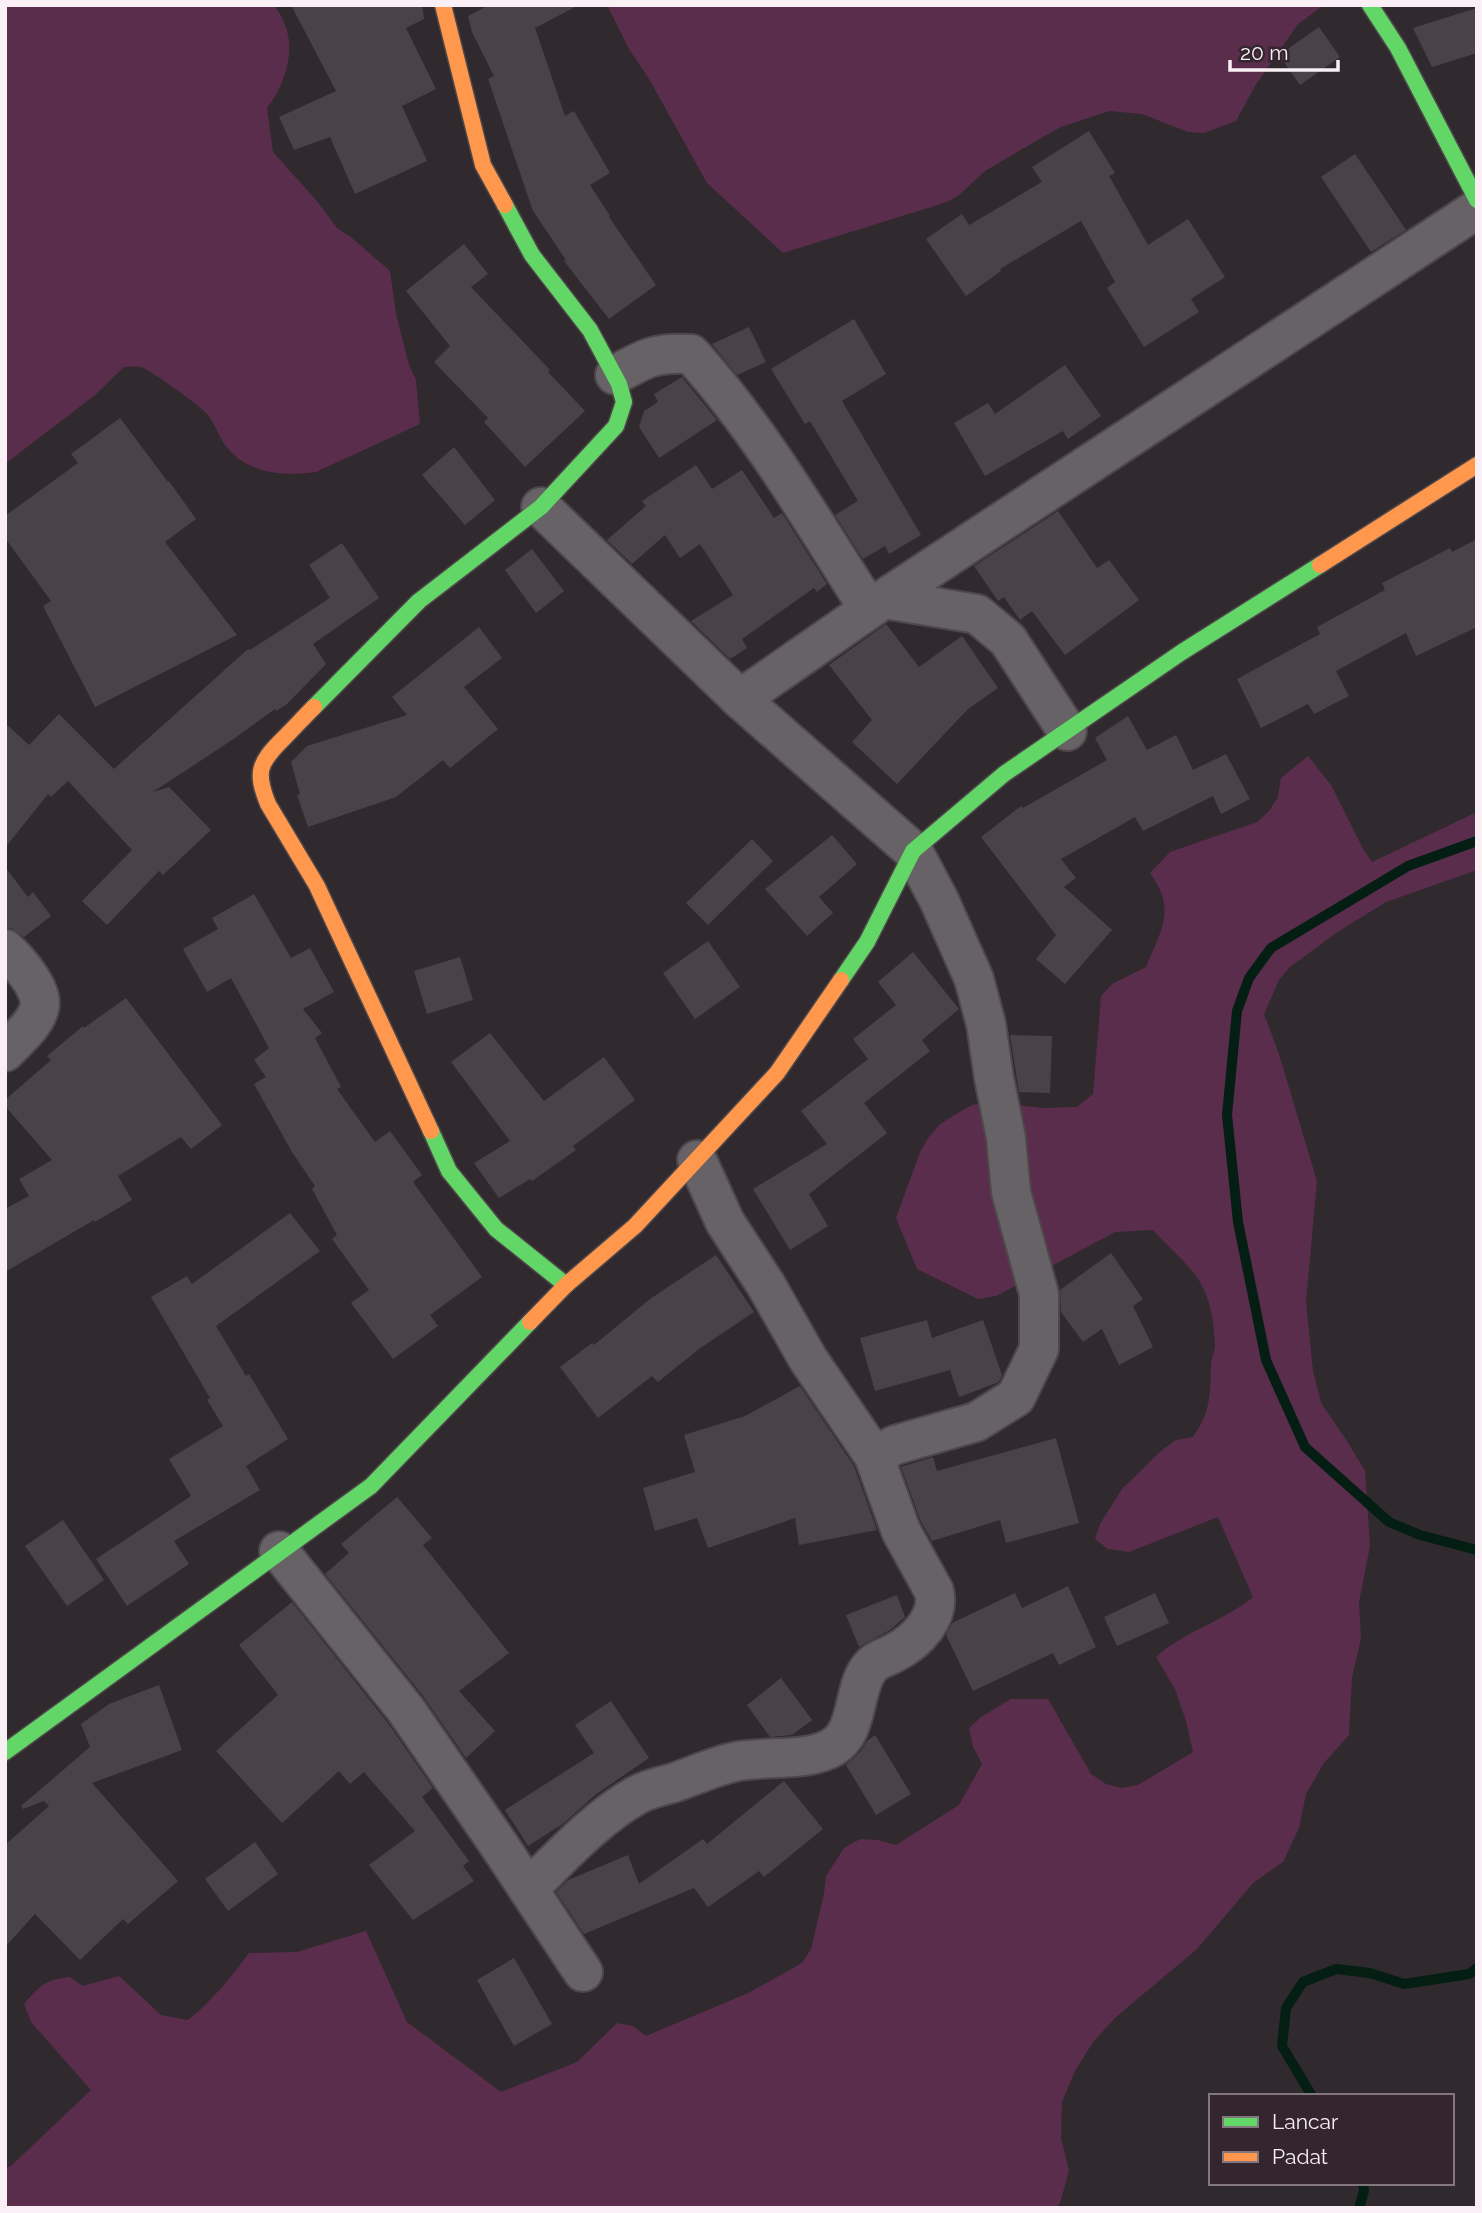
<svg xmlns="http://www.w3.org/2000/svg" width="1482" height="2213" font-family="Raleway,sans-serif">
	<rect width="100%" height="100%" fill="#302a2e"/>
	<g fill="#5a2d4c">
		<path d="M5,5H274C278,11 283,18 285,25C296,51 284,87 267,108L273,152L316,200L337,228L352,238L390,271L396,314L409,365L416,380L420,424L316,472C282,477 243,473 223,442C218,434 214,422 207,414C201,406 150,370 141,367C136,366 129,367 124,367L95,395L5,464Z"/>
		<path d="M607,5H1324L1298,24L1255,86L1236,121L1204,133L1188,132L1142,114L1109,111L1061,127L1048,134L985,171L958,196L944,203L783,253L707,183L649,79L629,49Z"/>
		<path d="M1308,756L1331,785L1363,849L1372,862L1477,812V870L1386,902L1336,933L1290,967L1279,980L1264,1014L1279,1054L1317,1181L1306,1302L1313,1371L1321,1403L1347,1441L1365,1471L1370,1546L1359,1602L1361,1639L1352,1677L1349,1735L1324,1763L1306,1794L1299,1828L1283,1862L1253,1883L1197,1949L1116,2017L1093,2042L1075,2071L1062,2102L1061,2138L1069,2171L1060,2203L1056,2208H5V2168L11,2166L91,2090L31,2022L24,2004C41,1985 44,1980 70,1977L83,1986L119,1976L161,2015L188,2020C212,2001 231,1977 249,1953L297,1952L366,1931L407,2022L501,2092L577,2062L617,2023L633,2026L646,2036L748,1993L802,1963L811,1949L824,1894L826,1876L844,1848L860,1839L878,1840L896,1845L959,1805L982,1764L973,1747L969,1728L981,1717L1011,1699H1048L1091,1774L1106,1784L1122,1788L1138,1785L1193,1752L1186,1721L1175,1689L1156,1657C1184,1631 1223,1622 1253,1597L1218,1517L1129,1552L1108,1549L1095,1539L1100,1524L1122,1489L1162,1450L1176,1440L1193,1437C1211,1411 1210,1396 1211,1365C1211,1358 1215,1352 1215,1345C1214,1324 1211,1300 1200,1282C1191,1266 1166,1245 1153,1230L1115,1232L996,1296L978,1299L917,1269L896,1218L920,1152L928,1138L939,1125L956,1114L972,1105L989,1102L1043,1108L1077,1107L1093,1094L1101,996L1112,984L1146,967C1161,930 1177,910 1150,873L1170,852L1257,822L1269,811L1278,797L1281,778Z"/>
	</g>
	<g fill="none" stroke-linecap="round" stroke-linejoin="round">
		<g stroke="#041e13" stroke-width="10">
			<path d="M1477,841L1408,866L1271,948L1249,978L1237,1011L1227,1115L1238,1222L1266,1360L1305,1447L1389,1522L1420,1535L1477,1550"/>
			<path d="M1312,2096L1282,2046L1286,2008L1303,1982L1336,1969L1370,1973L1404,1984L1469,1974L1477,1968"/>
			<path d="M1359,2208L1364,2191L1363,2183"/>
		</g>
	</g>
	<g fill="#494347">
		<path d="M291,5H422L424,19L406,28L436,89L402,106L427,161L355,194L330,137L294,150L279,117L336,91Z"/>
		<path d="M489,5H579L535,28L565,116L574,111L610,173L590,185L610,216L609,217L656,285L609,319L564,261L566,260L533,211L488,79L494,76L472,32L468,16Z"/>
		<path d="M1477,8V53L1432,67L1413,28Z"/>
		<path d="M1319,27L1340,57L1300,85L1279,55Z"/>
		<path d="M1089,131L1115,173L1109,176L1148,245L1188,219L1225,277L1191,299L1199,312L1144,347L1107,288L1115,282L1081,221L1000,269L1001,271L966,296L926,239L962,214L969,225L1042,182L1032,167Z"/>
		<path d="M1355,154L1406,230L1371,252L1321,177Z"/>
		<path d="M464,244L488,274L471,287L550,370L548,372L585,411L525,467L484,422L488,418L434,362L450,346L406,291Z"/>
		<path d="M854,319L886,374L842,401L921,535L889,554L885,546L863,559L835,515L858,501L810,421L805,424L771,369Z"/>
		<path d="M749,327L766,362L737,375L712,344Z"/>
		<path d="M1065,365L1101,416L1068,439L1063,431L985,476L954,423L988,403L995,414Z"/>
		<path d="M682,377L717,420L659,458L639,427L644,411L658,402L654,394Z"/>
		<path d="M120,418L168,482L169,481L196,519L165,542L237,635L95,707L43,606L51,601L5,538V516L78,463L71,454Z"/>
		<path d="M454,447L495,500L465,525L422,475Z"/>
		<path d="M696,465L712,489L742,470L774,518L782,513L827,584L817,592L814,588L742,639L747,648L730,659L691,621L733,595L700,544L680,558L665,535L632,564L607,540L646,506L642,501Z"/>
		<path d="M1058,511L1097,568L1109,560L1139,600L1065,655L1032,611L1020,620L1004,597L998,601L974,566Z"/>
		<path d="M1477,539V627L1416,656L1406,633L1336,671L1349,696L1314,714L1308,704L1261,728L1237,679L1320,634L1317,627L1385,590L1382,583L1450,548L1452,552Z"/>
		<path d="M342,543L379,598L313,644L326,664L286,705L276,711L275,709L235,738L153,792L169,787L211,830L163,875L159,871L107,925L82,901L132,850L68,781L51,797L48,794L5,848V723L29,745L59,714L114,769L248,649L250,650L330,598L309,565Z"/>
		<path d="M532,549L564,591L536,613L505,570Z"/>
		<path d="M886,624L919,667L962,636L998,688L968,709L897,784L852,742L872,720L829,665Z"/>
		<path d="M479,627L502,658L464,687L498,729L450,768L443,760L396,797L308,827L297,795L300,794L291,762L307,746L407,715L392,697Z"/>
		<path d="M1128,716L1147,750L1176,735L1193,770L1226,754L1250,799L1221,814L1213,796L1143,831L1135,817L1061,859L1076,878L1064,887L1112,930L1065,984L1036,959L1056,935L981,837L1021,806L1023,808L1107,760L1095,738Z"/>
		<path d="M832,835L857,864L819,897L833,913L807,936L765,889Z"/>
		<path d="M752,839L773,861L708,925L686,903Z"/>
		<path d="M5,867L28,897L33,892L51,916L24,937L11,928H5Z"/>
		<path d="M254,894L291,958L310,948L334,992L303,1009L322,1033L315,1038L341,1087L337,1089L375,1142L390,1131L422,1175L413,1182L482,1277L430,1315L438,1326L393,1359L351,1303L369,1290L332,1239L337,1235L312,1189L315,1186L292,1152L254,1084L266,1077L254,1060L269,1048L231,978L207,992L183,949L218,929L212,918Z"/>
		<path d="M708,941L740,987L695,1019L663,973Z"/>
		<path d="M913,952L959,1009L922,1040L930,1051L864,1103L887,1133L809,1194L828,1226L790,1250L753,1189L827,1144L801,1111L868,1059L853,1039L896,1005L878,982Z"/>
		<path d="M460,957L473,1000L427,1014L414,971Z"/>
		<path d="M126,998L222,1125L191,1149L181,1137L118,1176L132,1200L95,1222L94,1220L5,1272V1209L29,1196L19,1179L52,1160L5,1106V1100L51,1060L47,1056L83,1026L84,1028Z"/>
		<path d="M490,1033L544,1101L604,1057L635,1100L573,1146L576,1150L532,1181L530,1179L499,1198L474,1163L510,1141L451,1062Z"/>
		<path d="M1010,1035L1052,1036L1050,1093L1019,1092Z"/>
		<path d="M290,1213L320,1251L216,1326L246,1376L249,1374L288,1439L246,1466L260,1490L174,1541L189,1564L127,1606L96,1559L191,1496L169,1459L223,1426L207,1400L210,1398L151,1297L187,1276L192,1284Z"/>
		<path d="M1111,1253L1143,1299L1133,1306L1153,1347L1119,1365L1102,1329L1083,1342L1061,1312L1060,1290Z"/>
		<path d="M716,1255L754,1312L699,1349L658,1382L652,1376L598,1418L560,1367L592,1343L594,1345L650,1299Z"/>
		<path d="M927,1320L932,1338L983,1320L1002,1375L999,1382L959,1397L950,1370L875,1391L860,1338Z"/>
		<path d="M800,1386L854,1466L877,1530L799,1545L795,1518L708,1548L697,1518L655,1531L643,1488L695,1472L684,1435L745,1416Z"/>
		<path d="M1056,1438L1079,1523L1006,1543L1000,1520L932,1541L921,1522L901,1467L933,1457L937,1471Z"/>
		<path d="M397,1497L432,1538L423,1545L509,1653L459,1691L495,1731L466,1758L423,1696L325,1574L349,1553L341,1544Z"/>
		<path d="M63,1520L104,1580L67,1606L25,1546Z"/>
		<path d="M1068,1586L1096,1647L1059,1665L1053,1653L973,1691L946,1635L952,1623L1015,1593L1022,1608Z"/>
		<path d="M1155,1593L1169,1623L1117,1646L1104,1617Z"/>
		<path d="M897,1595L905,1617L890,1630L859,1647L846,1615Z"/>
		<path d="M292,1602L388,1723L433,1788L422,1797L469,1861L463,1866L474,1881L413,1920L369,1865L415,1831L364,1772L350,1784L339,1771L282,1823L216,1751L278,1695L239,1645Z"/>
		<path d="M781,1678L812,1720L792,1735L770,1737L747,1705Z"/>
		<path d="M159,1685L182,1750L92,1783L178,1881L128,1924L123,1919L80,1960L35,1914L5,1947V1845L49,1806L44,1801L23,1809L21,1806L90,1747L81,1724L109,1704Z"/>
		<path d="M611,1701L649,1758L595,1795L564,1823L528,1846L505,1810L594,1753L575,1725Z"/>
		<path d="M875,1735L911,1794L876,1815L846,1765L860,1752L867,1741Z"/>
		<path d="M784,1781L823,1829L764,1877L759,1871L708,1907L694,1888L584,1934L556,1892L568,1880L628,1855L639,1884L703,1839L707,1844Z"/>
		<path d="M255,1842L278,1874L228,1911L205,1879Z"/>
		<path d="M514,1958L552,2024L514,2046L477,1980Z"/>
	</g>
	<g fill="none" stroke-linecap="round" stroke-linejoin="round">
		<defs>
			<g id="street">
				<path d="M615,375C645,358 655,352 691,354C761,431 813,522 869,609"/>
				<path d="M541,507L740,699L913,851L939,900L974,979L986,1024L994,1078L1006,1138L1011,1192L1039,1294V1349L1016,1397L976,1422L895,1445L874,1456"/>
				<path d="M884,599L977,614L1008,640L1067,731"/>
				<path d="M740,699L884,599L1477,209"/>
				<path d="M5,949C18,961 45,991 39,1009C34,1026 17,1039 5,1052"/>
				<path d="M279,1551L406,1710L499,1845L583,1972"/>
				<path d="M528,1889C562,1856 596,1818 637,1795C648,1789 661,1786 673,1783C693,1776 713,1767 734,1762C763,1755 806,1763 833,1747C860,1731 852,1687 871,1666C877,1659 887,1657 894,1653C916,1642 941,1617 934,1591L901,1531L874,1456L808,1359L766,1285L725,1222L697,1160"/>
			</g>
			<g id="fast">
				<path d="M1370,5L1398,48L1477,200"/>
				<path d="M314,707L419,601L541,507L616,426L624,402L619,384L590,330L532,255L505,205"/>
				<path d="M841,980L867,942L913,851L1004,774L1182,652L1320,565"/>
				<path d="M431,1131L449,1171L496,1229L566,1285"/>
				<path d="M5,1752L371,1486L530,1322"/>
			</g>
			<g id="slow">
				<path d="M443,5L483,165L505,205"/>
				<path d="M1320,565L1477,465"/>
				<path d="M314,707C303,718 293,729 282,740C259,763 255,772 268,804L317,886L431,1131"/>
				<path d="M530,1322L566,1285L635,1226L777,1073L841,980"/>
			</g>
		</defs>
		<use href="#street" stroke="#4e474b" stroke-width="42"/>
		<use href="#fast" stroke="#4e474b" stroke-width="19"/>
		<use href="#slow" stroke="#4e474b" stroke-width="19"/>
		<use href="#street" stroke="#676265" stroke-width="38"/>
		<use href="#fast" stroke="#63d668" stroke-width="16"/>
		<use href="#slow" stroke="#ff974d" stroke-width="16"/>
	</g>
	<rect width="1482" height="2213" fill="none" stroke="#f9eff5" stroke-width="14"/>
	<rect x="1209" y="2094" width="245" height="91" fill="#34262f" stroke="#83767e" stroke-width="2"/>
	<rect x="1223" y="2117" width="35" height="10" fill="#63d668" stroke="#83767e" stroke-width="2"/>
	<text x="1272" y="2129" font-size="21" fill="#f9eff5">Lancar</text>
	<rect x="1223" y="2152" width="35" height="10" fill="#ff974d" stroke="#83767e" stroke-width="2"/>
	<text x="1272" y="2164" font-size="21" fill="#f9eff5">Padat</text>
	<path d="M1230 60v10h108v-10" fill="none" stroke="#f9eff5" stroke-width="3.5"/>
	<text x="1240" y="60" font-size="21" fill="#f9eff5" stroke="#34262f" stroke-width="5" paint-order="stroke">20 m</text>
</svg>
